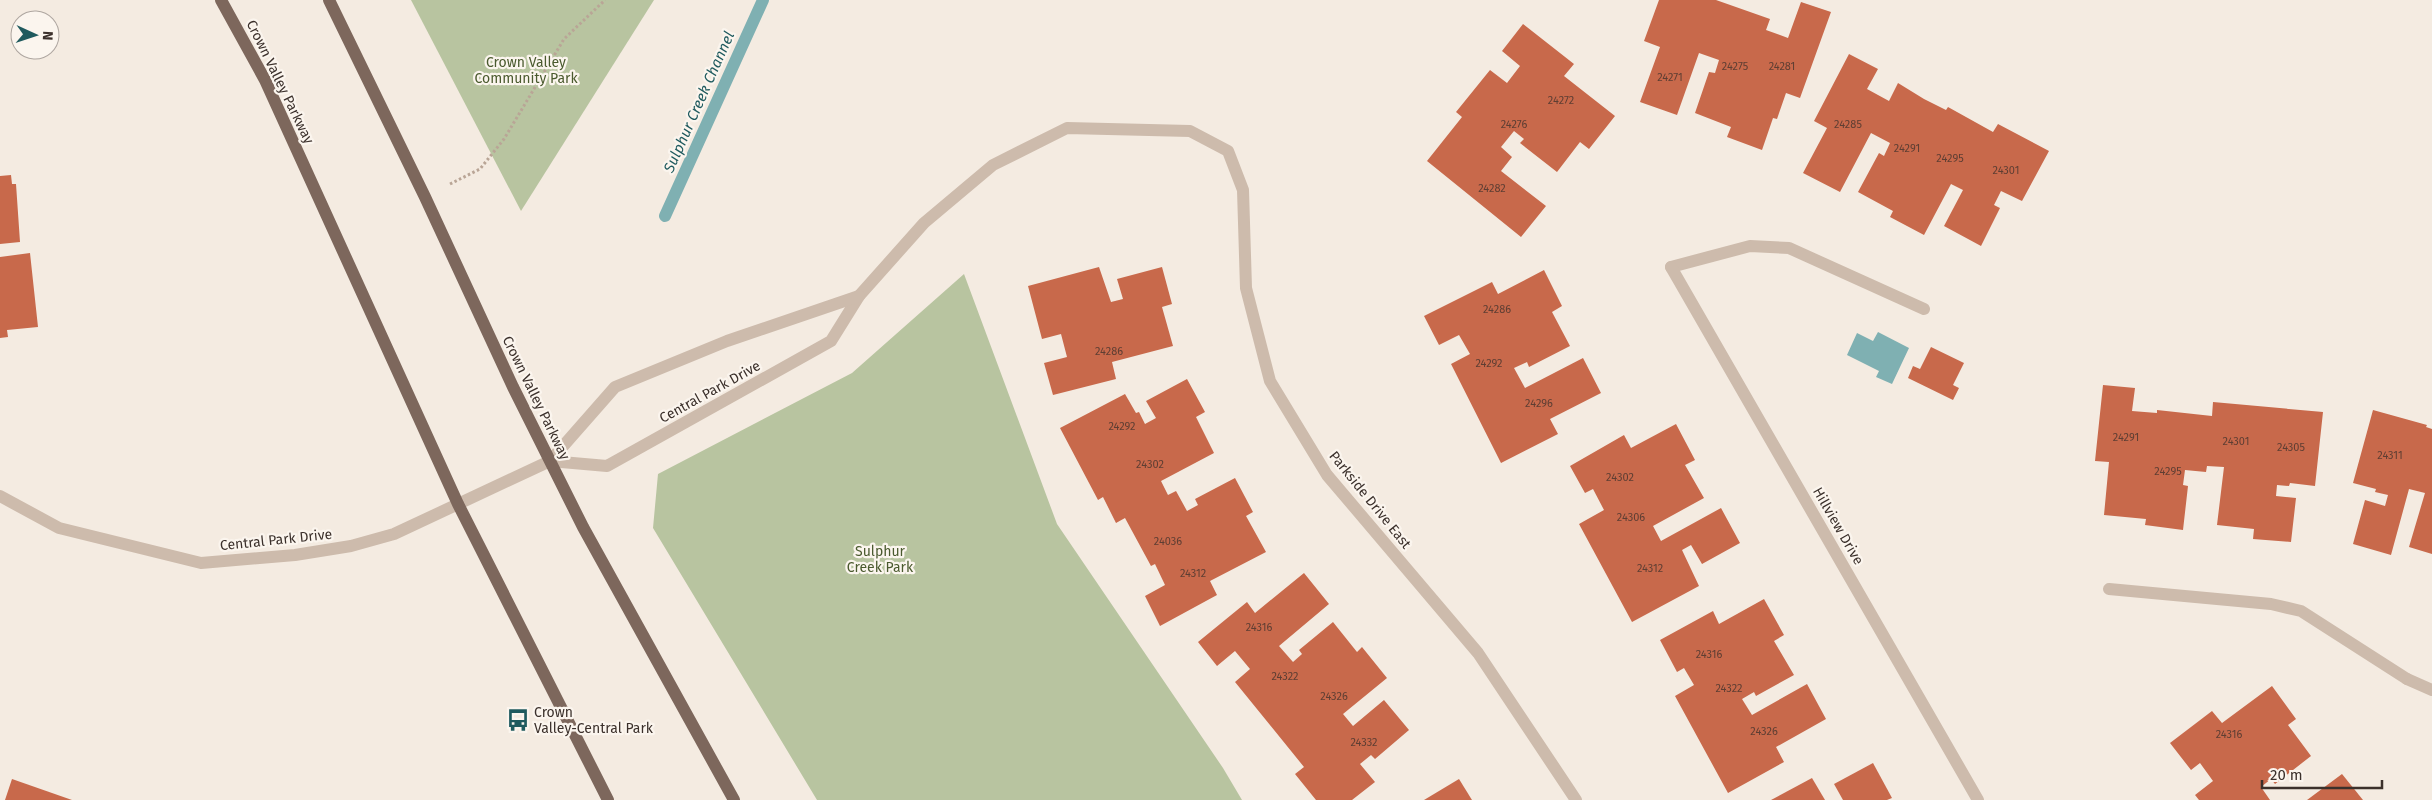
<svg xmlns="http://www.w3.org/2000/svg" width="2432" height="800" font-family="'Fira Sans',sans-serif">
	<rect width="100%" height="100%" fill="#f4ebe1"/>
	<g fill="#b8c4a0">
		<path d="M411,0H654L521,211Z"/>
		<path d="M964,274L1057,524L1223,768L1242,800H817L653,528L658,474L852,373Z"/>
	</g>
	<path fill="#7fb0b2" d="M1878,332L1909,348L1892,384L1876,377L1879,371L1847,355L1857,333L1873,341Z"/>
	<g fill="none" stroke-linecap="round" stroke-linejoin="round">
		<path stroke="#7fb0b2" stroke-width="12" d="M665,216L763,0"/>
	</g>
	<g fill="#c8694b">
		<path d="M1659,0H1716L1770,19L1766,30L1788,38L1801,2L1831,12L1800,98L1786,93L1777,119L1773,118L1762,150L1727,137L1731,127L1695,113L1709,72L1715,73L1719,60L1699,53L1677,115L1640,102L1660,47L1644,41Z"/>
		<path d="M1523,24L1574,64L1564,76L1615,116L1589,149L1580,142L1557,172L1520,143L1524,139L1514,131L1501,147L1512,157L1501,171L1546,206L1521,237L1427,161L1462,117L1456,112L1490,70L1507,83L1520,66L1502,51Z"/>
		<path d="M1849,54L1878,69L1867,89L1889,101L1898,83L1924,99L1946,110L1948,107L1993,132L1998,124L2049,151L2022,201L2001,191L1994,205L2000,208L1981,246L1944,226L1963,190L1951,184L1924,235L1890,217L1893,211L1858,192L1879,153L1884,156L1890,143L1871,133L1840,192L1803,173L1827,128L1814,121Z"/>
		<path d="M11,175L12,184H16L20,242L0,244V176Z"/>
		<path d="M30,253L38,327L7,330L8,337L0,338V257Z"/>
		<path d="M1099,267L1111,302L1123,299L1117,279L1162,267L1172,304L1162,307L1173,346L1112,362L1116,379L1053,395L1044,363L1067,357L1061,334L1042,339L1028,286Z"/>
		<path d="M1544,270L1562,306L1552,312L1570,346L1529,367L1527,362L1514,368L1525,388L1583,358L1601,393L1550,419L1558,434L1501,463L1451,364L1470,354L1459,335L1439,345L1424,316L1492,282L1498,294Z"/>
		<path d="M1931,347L1964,363L1953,385L1959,388L1953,400L1908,378L1913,366L1920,369Z"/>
		<path d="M1187,379L1205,412L1196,417L1214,453L1161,481L1168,495L1176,491L1187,511L1198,505L1195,499L1235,478L1253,512L1246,516L1266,552L1210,581L1217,595L1160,626L1145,596L1165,585L1155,564L1151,566L1125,518L1116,523L1103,497L1098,500L1060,428L1125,394L1136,413L1139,412L1145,424L1156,418L1146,401Z"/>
		<path d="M2103,385L2135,388L2132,411L2157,413V410L2212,416L2213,402L2323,412L2315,486L2290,483L2289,486L2277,485L2276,496L2296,498L2291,542L2253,539L2254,529L2217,525L2224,467L2207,466L2206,472L2185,470L2183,485L2188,486L2183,530L2145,525L2146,519L2104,515L2109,462L2095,461Z"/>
		<path d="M2373,410L2427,425L2426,427L2432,429V554L2409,547L2425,493L2409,489L2391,555L2353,544L2365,500L2385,506L2388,495L2375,492L2376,489L2353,483Z"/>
		<path d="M1676,424L1695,460L1685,465L1704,498L1653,526L1661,541L1721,508L1740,543L1702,564L1691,545L1682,550L1699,586L1632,622L1579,524L1604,510L1593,489L1585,493L1570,466L1624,435L1631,448Z"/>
		<path d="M1304,573L1329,604L1279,646L1293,662L1302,654L1299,650L1333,622L1357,652L1362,647L1387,678L1343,714L1353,726L1384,700L1409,730L1375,759L1371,755L1360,764L1375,782L1352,800H1316L1295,774L1304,767L1235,682L1250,669L1235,651L1217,666L1198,642L1247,602L1255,613Z"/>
		<path d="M1764,599L1784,635L1774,641L1794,675L1756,696L1754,692L1742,699L1752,715L1807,684L1826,719L1776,747L1784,762L1728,793L1675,696L1694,685L1684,668L1677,672L1660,640L1713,611L1719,624Z"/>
		<path d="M2272,686L2296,719L2288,725L2311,756L2275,784L2271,779L2261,787L2270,800H2199L2195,795L2213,781L2200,763L2191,770L2170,743L2212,711L2222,723Z"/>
		<path d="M1873,763L1892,798L1887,800H1843L1834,784Z"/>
		<path d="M2342,774L2363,800H2307Z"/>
		<path d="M1812,778L1825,800H1771Z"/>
		<path d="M12,779L72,800H5Z"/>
		<path d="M1459,779L1472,800H1424Z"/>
	</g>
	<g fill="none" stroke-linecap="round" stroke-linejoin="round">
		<path stroke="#b9a596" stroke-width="3" stroke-dasharray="2.5 2.5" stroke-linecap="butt" d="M450,184L480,169L504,139L564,39L605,0"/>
		<g stroke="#cdbbac" stroke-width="12">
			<path d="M1671,267L1750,246L1789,248L1924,309"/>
			<path d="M2109,589L2271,604L2301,611L2407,679"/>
		</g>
		<g stroke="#cdbbac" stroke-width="12">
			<path d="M1671,267L1978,800"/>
			<path d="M550,461L607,466L831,341L859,296L924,223L993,165L1067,128L1190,131L1228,151L1243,190L1246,288L1270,381L1327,475L1478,653L1576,800"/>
			<path d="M550,461L615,387L727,341L859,296"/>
			<path d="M2407,679L2432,690"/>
		</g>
		<path stroke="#cdbbac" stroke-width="12" d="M0,496L59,528L201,563L295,555L351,546L394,534L550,461"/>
		<g stroke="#7d675c" stroke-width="12">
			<path d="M221,0L265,80L458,504L608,800"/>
			<path d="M329,0L425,197L513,387L583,527L734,800"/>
		</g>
	</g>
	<defs>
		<symbol id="bus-bare" viewBox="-9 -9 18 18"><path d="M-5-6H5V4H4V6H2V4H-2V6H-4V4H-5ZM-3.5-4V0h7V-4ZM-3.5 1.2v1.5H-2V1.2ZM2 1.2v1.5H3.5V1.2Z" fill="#1f5a5e" stroke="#fbf5ee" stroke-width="2.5" paint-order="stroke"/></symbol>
	</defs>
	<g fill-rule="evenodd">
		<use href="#bus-bare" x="502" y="704" width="32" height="32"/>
	</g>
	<g text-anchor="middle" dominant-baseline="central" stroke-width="4.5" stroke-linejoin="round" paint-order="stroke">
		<g font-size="11" fill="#5e3e33">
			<text x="1735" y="66">24275</text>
			<text x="1782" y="66">24281</text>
			<text x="1670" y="77">24271</text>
			<text x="1561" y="100">24272</text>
			<text x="1514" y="124">24276</text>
			<text x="1848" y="124">24285</text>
			<text x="1907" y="148">24291</text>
			<text x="1950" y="158">24295</text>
			<text x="2006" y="170">24301</text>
			<text x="1492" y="188">24282</text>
			<text x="1497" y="309">24286</text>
			<text x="1109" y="351">24286</text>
			<text x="1489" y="363">24292</text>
			<text x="1539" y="403">24296</text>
			<text x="1122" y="426">24292</text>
			<text x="2126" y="437">24291</text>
			<text x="2236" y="441">24301</text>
			<text x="2291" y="447">24305</text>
			<text x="2390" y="455">24311</text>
			<text x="1150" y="464">24302</text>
			<text x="2168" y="471">24295</text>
			<text x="1620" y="477">24302</text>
			<text x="1631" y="517">24306</text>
			<text x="1168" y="541">24036</text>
			<text x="1650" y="568">24312</text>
			<text x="1193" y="573">24312</text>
			<text x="1259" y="627">24316</text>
			<text x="1709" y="654">24316</text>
			<text x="1285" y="676">24322</text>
			<text x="1729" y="688">24322</text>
			<text x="1334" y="696">24326</text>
			<text x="1764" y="731">24326</text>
			<text x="2229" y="734">24316</text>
			<text x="1364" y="742">24332</text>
		</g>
		<g font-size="14" fill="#4a5a2e" stroke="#fbf5ee">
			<text x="526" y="62">Crown Valley<tspan x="526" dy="16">Community Park</tspan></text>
			<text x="880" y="551">Sulphur<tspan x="880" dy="16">Creek Park</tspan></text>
		</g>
		<g font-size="14" fill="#3b302b" stroke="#fbf5ee">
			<text transform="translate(280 82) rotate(64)">Crown Valley Parkway</text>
			<text transform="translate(710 392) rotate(-29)">Central Park Drive</text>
			<text transform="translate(536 398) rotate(64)">Crown Valley Parkway</text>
			<text transform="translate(1370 500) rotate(51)">Parkside Drive East</text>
			<text transform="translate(1838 526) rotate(60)">Hillview Drive</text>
			<text transform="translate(276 540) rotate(-6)">Central Park Drive</text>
		</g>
		<g font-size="14" fill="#3b302b" stroke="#fbf5ee" text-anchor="start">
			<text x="534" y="712">Crown<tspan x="534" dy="16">Valley-Central Park</tspan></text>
		</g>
		<g font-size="15" font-style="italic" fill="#1f5a5e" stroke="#fbf5ee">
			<text transform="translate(699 102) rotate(-66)">Sulphur Creek Channel</text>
		</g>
	</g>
	<g transform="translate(35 35) rotate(93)"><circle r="24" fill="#fbf5ee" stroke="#aea6a0"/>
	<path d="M0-4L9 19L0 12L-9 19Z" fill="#1f5a5e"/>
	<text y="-8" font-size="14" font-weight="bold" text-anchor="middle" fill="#3b302b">N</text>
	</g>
	<path d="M2262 780v8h120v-8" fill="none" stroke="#3b302b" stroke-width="2.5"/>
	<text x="2270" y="780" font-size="15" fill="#3b302b" stroke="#fbf5ee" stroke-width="4" paint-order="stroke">20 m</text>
</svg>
